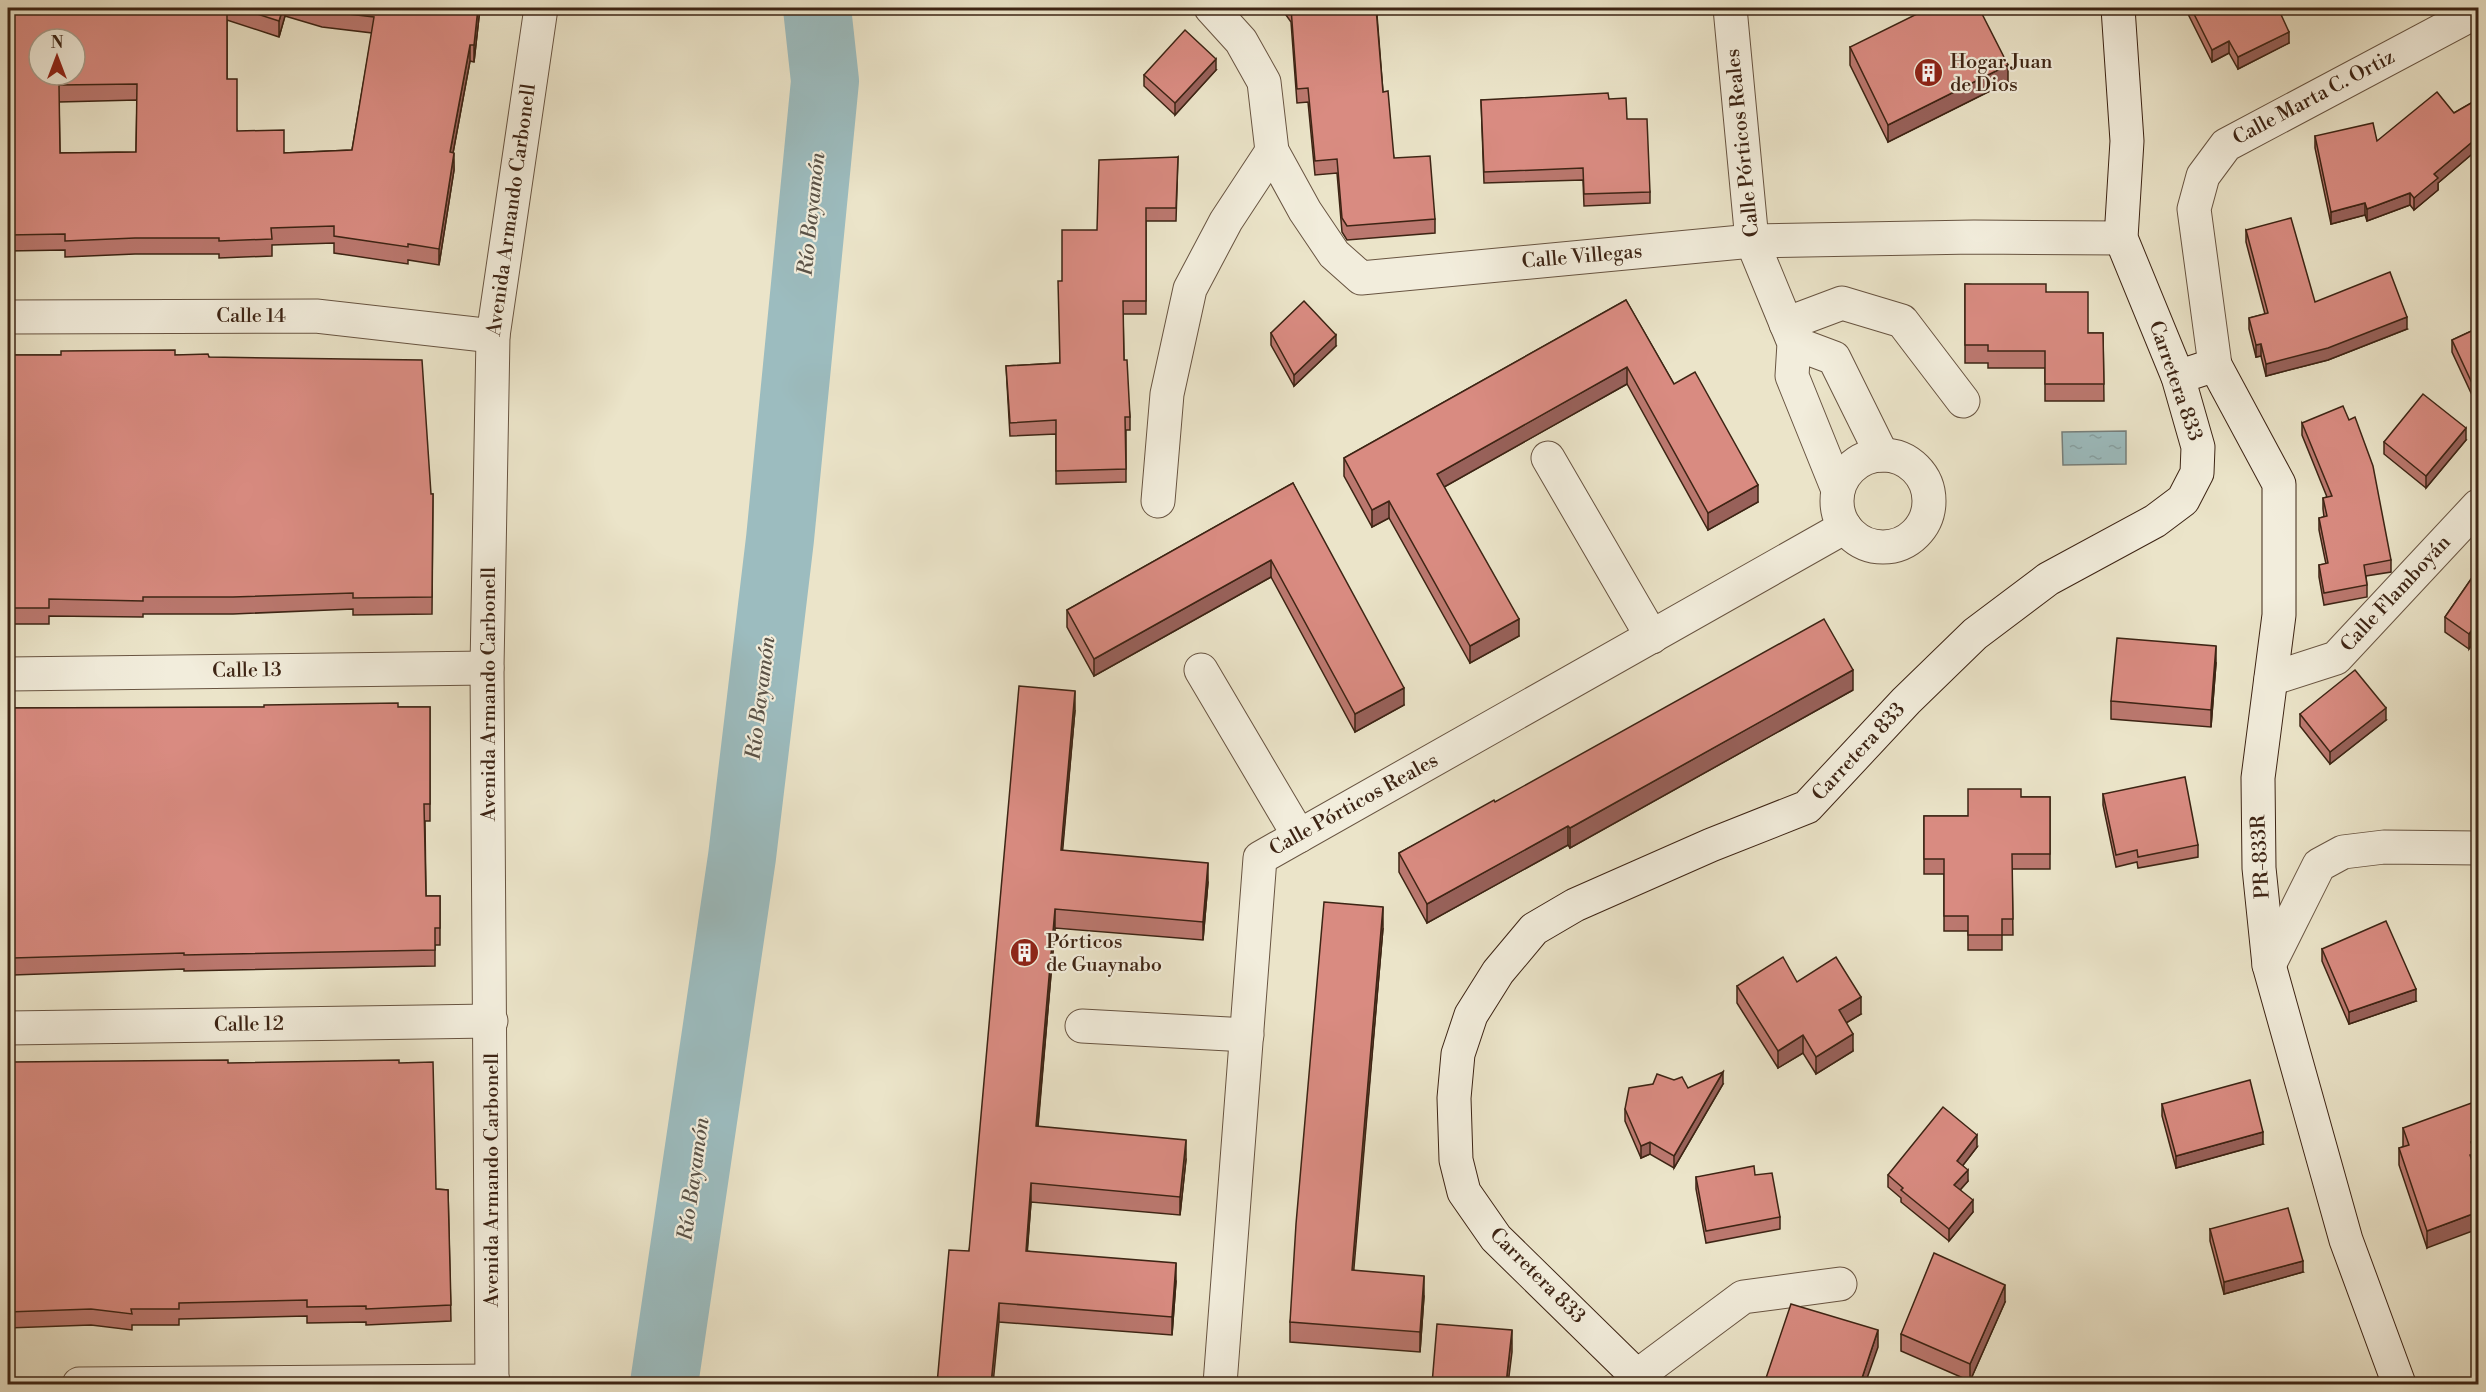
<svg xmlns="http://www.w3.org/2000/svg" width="2486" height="1392" font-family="'Libre Bodoni',serif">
	<defs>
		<pattern id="water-ripples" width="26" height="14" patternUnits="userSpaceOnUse" patternTransform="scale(1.5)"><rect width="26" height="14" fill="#9cbcbf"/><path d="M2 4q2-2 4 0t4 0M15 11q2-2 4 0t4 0" fill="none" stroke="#87a1a3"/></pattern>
	</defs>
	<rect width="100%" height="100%" fill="#ebe4c9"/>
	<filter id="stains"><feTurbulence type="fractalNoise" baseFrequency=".00333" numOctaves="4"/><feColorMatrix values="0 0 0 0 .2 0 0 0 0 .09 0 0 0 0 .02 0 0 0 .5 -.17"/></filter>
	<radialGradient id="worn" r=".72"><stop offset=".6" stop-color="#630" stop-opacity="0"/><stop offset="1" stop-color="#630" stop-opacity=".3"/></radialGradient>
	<path fill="url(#water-ripples)" stroke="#767f7b" stroke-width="1.5" d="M2126,431V464L2063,465L2062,432Z"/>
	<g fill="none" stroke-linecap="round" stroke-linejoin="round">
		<path stroke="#9cbcbf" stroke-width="68" d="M664,1384L742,857L780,539L825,81L817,8"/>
		<defs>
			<g id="street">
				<path d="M1211,8L1241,41L1264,82L1272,151L1305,211L1334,254L1361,278L1752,241L1974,237L2121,238"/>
				<path d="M1730,8L1752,241L1794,343L1792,376L1838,490"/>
				<path d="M8,317L316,316L493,336"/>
				<path d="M1786,324L1842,303L1902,321L1963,401"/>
				<path d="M1794,343L1834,358L1882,455"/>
				<path d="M2215,365L2194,209L2203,176L2226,145L2478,11"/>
				<circle cx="1883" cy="501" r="46"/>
				<path d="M1548,458L1652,637"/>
				<path d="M1158,501L1167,394L1190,289L1226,221L1272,151"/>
				<path d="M1201,670L1299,836"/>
				<path d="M8,674L487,668"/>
				<path d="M2271,679L2336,658L2478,506"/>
				<path d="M2269,965L2319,865L2343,852L2384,847L2478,848"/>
				<path d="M1082,1026L1247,1035"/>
				<path d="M8,1028L491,1021"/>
				<path d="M1637,1376L1743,1297L1840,1284"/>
				<path d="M79,1384L493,1381"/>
				<path d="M492,1384L487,668L493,336L541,8"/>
				<path d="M1220,1384L1260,858L1845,527"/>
			</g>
			<g id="secondary">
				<path d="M2178,377L2215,365L2279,484V615L2258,778L2259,868L2269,965L2346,1240L2399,1384"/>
				<path d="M1638,1384L1637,1376L1496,1238L1464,1192L1456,1160L1454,1098L1458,1054L1471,1015L1498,972L1534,929L1575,905L1711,845L1807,807L1906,701L1975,634L2048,579L2155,521L2183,500L2197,473L2198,447L2178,377L2121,238L2127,141L2118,8"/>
			</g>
		</defs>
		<use href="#street" stroke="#685441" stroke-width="35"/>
		<use href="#secondary" stroke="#3d2414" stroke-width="35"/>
		<use href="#street" stroke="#f2eddc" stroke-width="33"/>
		<use href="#secondary" stroke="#f2eddc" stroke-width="33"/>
	</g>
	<g fill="#bb786f" stroke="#3d2414" stroke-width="1.5" fill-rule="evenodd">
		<path d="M8,8H480L474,62L470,61L453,153L454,170L439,265L408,260V264L334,253V243L272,245V256L219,258V254H135L65,257V250L8,251ZM285,16L322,27L372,33L352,150L284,153L237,131L227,79V20L279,37ZM137,100L136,152L60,153L59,102Z"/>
		<path d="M1281,8H1387L1377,15L1383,92L1394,158L1435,219V233L1347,240L1342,232L1337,173L1315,175L1308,102L1297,103L1291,22Z"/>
		<path d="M2185,8H2278L2289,43L2238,69L2229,53L2212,62Z"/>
		<path d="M1850,47L2008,82L1888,142L1850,65Z"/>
		<path d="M1216,70L1175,115L1144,86V75Z"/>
		<path d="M1609,99L1627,119L1650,192V203L1584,206L1583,180L1484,183L1481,100Z"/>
		<path d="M2478,99V149L2438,183V190L2414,210L2410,205L2367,221L2365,215L2331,224L2315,148V136L2377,141L2454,113Z"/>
		<path d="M1178,157L1176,221H1146V314H1123L1124,360L1130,417V430H1126V482L1056,484V434L1010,436L1006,366L1060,363L1062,281Z"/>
		<path d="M2246,230L2315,302L2407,329L2328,360L2266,376L2261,356L2256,357L2249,329V318L2265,314L2246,242Z"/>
		<path d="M2478,253V284L2472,268V256Z"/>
		<path d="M1965,284L2046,292L2088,333H2103L2104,401H2045V368H1988V363H1965Z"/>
		<path d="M1626,300L1674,384L1758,502L1708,530L1627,384L1444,487L1519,636L1470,663L1389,518L1372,527L1344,476V458Z"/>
		<path d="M2478,328V408L2452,352V340Z"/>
		<path d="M1271,333L1336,346L1294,386L1271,345Z"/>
		<path d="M8,355H175L209,357L431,494H433L432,614L353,615V609L233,614H143V617L49,616V624H8Z"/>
		<path d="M2302,423L2391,560V572L2366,576L2367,585V597L2324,605L2319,577V565L2326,564L2319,530V518L2324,517L2323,509V498L2327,497L2302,435Z"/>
		<path d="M2466,440L2426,488L2384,454V442Z"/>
		<path d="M1293,483L1404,705L1355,732L1271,577L1094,676L1067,627V610Z"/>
		<path d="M2478,569V651L2471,646L2469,649L2445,632V617Z"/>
		<path d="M2216,663L2211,727L2111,719V701Z"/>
		<path d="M1853,690L1570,848L1568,845L1427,923L1399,872V853L1495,802Z"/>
		<path d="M430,707V821H425L426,896H440V945H435V966L184,971V969L13,975V973H8V708Z"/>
		<path d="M1075,710L1062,851L1208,882L1203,940L1055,928L1038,1127L1186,1159L1180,1215L1031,1202L1027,1251L1176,1281L1172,1335L999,1322L969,1251Z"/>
		<path d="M2300,714L2386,720L2330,764L2300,726Z"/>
		<path d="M2103,794L2198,845V857L2138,868L2137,862L2116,867L2103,805Z"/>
		<path d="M2021,797H2050V869H2012L2013,935H2002V950H1968V931H1944V874H1924V816H1968Z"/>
		<path d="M1383,928L1353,1270L1424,1296L1420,1352L1290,1342V1322Z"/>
		<path d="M2322,949L2416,1001L2349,1024L2322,961Z"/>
		<path d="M1797,982L1861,1014L1846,1023L1853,1051L1816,1074L1803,1053L1778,1068L1737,1003V986Z"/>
		<path d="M228,1063L436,1189L448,1190L451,1321L366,1325V1322L307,1323V1316L179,1319V1325H132V1330L91,1325L8,1328V1064Z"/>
		<path d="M1653,1084L1688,1088L1723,1084L1674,1168L1650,1154L1641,1158L1625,1121V1109Z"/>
		<path d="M2162,1104L2263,1144L2176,1168L2162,1116Z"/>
		<path d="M2403,1128L2475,1158V1169L2427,1248L2399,1165V1148L2403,1147Z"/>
		<path d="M1977,1147L1963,1165L1968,1181L1960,1190L1973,1212L1949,1241L1901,1202V1198L1888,1187V1175Z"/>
		<path d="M1755,1175L1780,1217V1229L1706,1243L1696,1189V1177Z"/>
		<path d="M2210,1229L2303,1272L2224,1294L2210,1241Z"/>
		<path d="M2005,1302L1970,1381L1901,1351V1334Z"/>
	</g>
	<g fill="#98615a" stroke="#3d2414" stroke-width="1.5">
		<path d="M283,8H285V16L279,37V21Z"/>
		<path d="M478,8H480L474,62V45Z"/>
		<path d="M1376,8H1387L1376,16Z"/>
		<path d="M2289,32V43L2238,69V57Z"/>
		<path d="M2229,41V53L2212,62V50Z"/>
		<path d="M470,45V61L450,169V152Z"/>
		<path d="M1216,59V70L1175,115V103Z"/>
		<path d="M2008,65V82L1888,142V125Z"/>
		<path d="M2478,137V149L2438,183V190L2414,210V198L2434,174Z"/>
		<path d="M454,153V170L439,265V249Z"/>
		<path d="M2410,193V205L2367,221V209Z"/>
		<path d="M2365,203V215L2331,224V212Z"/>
		<path d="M2407,317V329L2328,360L2266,376V364Z"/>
		<path d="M1336,335V346L1294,386V375Z"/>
		<path d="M2261,344V356L2256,357V345Z"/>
		<path d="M1627,367V384L1437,491V474Z"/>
		<path d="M2466,428V440L2426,488V476Z"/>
		<path d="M1758,485V502L1708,530V513Z"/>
		<path d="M1389,501V518L1372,527V510Z"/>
		<path d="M1271,560V577L1094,676V659Z"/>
		<path d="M1519,619V636L1470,663V646Z"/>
		<path d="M2471,631V646L2469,649V634Z"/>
		<path d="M2216,646V663L2211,727V710Z"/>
		<path d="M1853,670V690L1570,848V828Z"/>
		<path d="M1404,688V705L1355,732V714Z"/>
		<path d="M1075,691V710L1061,869V850Z"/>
		<path d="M2386,708V720L2330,764V752Z"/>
		<path d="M1568,826V845L1427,923V904Z"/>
		<path d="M1208,863V882L1203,940V922Z"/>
		<path d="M1383,907V928L1352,1291V1270Z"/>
		<path d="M1055,909V928L1036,1145V1126Z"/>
		<path d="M2416,989V1001L2349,1024V1012Z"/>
		<path d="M1861,997V1014L1839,1027V1010Z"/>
		<path d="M1853,1034V1051L1816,1074V1057Z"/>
		<path d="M1803,1035V1053L1778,1068V1051Z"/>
		<path d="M1723,1072V1084L1674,1168V1156Z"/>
		<path d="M2263,1132V1144L2176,1168V1156Z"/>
		<path d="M1977,1135V1147L1957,1173V1161Z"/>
		<path d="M1186,1140V1159L1180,1215V1197Z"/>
		<path d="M2478,1140V1157L2475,1158V1171L2470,1173L2471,1142Z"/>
		<path d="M1650,1142V1154L1641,1158V1146Z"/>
		<path d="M1968,1170V1181L1954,1197V1185Z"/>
		<path d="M1031,1183V1202L1026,1270V1251Z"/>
		<path d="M1973,1200V1212L1949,1241V1229Z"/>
		<path d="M2478,1212V1229L2427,1248V1231Z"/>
		<path d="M2303,1261V1272L2224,1294V1282Z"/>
		<path d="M1176,1263V1281L1172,1335V1317Z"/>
		<path d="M1424,1276V1296L1420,1352V1332Z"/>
		<path d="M2005,1285V1302L1970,1381V1364Z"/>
		<path d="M999,1303V1322L993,1384H991Z"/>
		<path d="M1512,1330V1352L1508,1384H1506Z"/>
		<path d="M1878,1330V1347L1865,1384H1860Z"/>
	</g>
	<g fill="#d98b81" stroke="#3d2414" stroke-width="1.5" fill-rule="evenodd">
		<path d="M8,8H227V79H237V131L284,130V153L352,150L374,17L322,11L312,8H478L474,45H470L450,152L454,153L439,249L408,244V247L334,236V226L271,228L272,239L219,241V238H135L65,241V234L8,235ZM39,39H75V75H39ZM137,84L136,152L60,153L59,85Z"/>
		<path d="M238,8H283L279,21Z"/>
		<path d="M1291,8H1376L1383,92L1388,91L1394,158L1430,156L1435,219L1347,226L1342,218L1337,159L1315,161L1308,88L1297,89Z"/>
		<path d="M1929,8H1979L2008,65L1888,125L1850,47Z"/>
		<path d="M2191,8H2278L2289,32L2238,57L2229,41L2212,50Z"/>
		<path d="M1185,30L1216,59L1175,103L1144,75Z"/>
		<path d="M2437,92L2454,113L2478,99V137L2434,174L2438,178L2414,198L2410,193L2367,209L2365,203L2331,212L2315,136L2373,123L2377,141Z"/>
		<path d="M1608,93L1609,99L1626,98L1627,119H1647L1650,192L1584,194L1583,168L1484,172L1481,100Z"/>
		<path d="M1178,157L1176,208H1146V301H1123L1124,360H1127L1130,417H1125L1126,469L1056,471V420L1010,423L1006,366L1060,363L1058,281H1062V230H1097L1099,160Z"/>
		<path d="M2291,218L2315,302L2390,272L2407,317L2328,348L2266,364L2261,344L2256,345L2249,318L2268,313L2246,230Z"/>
		<path d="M2478,253V272L2472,256Z"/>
		<path d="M1965,284H2046V292H2088V333H2103L2104,384H2045V351H1988V345H1965Z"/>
		<path d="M1626,300L1674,384L1695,372L1758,485L1708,513L1627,367L1437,474L1519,619L1470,646L1389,501L1372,510L1344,458Z"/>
		<path d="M1304,301L1336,335L1294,375L1271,333Z"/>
		<path d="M2478,328V396L2452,340Z"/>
		<path d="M175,350V355L208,354L209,357L422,360L431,494H433L432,597L353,598V593L233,597H143V601L49,599V608H8V355H61V351Z"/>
		<path d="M2423,394L2466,428L2426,476L2384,442Z"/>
		<path d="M2343,406L2349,420L2355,417L2373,466L2391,560L2364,565L2367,585L2324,593L2319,565L2328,563L2319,518L2327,516L2323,498L2332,496L2302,423Z"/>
		<path d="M1293,483L1404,688L1355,714L1271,560L1094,659L1067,610Z"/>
		<path d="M2478,569V637L2471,631L2469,634L2445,617Z"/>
		<path d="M1824,619L1853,670L1570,828L1568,826L1427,904L1399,853L1494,800L1495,802Z"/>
		<path d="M2117,638L2216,646L2211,710L2111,701Z"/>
		<path d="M2355,670L2386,708L2330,752L2300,714Z"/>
		<path d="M1019,686L1075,691L1061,850L1208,863L1203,922L1055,909L1036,1126L1186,1140L1180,1197L1031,1183L1026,1251L1176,1263L1172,1317L999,1303L991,1384H937L949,1250L969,1251Z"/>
		<path d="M398,703V707H430V804H424L426,896H440V928H435V950L184,955V953L13,958L14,956H8V708L264,707V705Z"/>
		<path d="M2185,777L2198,845L2138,857L2137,850L2116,855L2103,794Z"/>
		<path d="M1968,789H2021V797H2050V854H2012L2013,919H2002V935H1968V916H1944V859H1924V816H1968Z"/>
		<path d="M1324,902L1383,907L1352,1270L1424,1276L1420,1332L1290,1322L1296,1224Z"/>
		<path d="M2386,921L2416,989L2349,1012L2322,949Z"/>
		<path d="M1783,957L1797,982L1836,957L1861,997L1839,1010L1853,1034L1816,1057L1803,1035L1778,1051L1737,986Z"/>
		<path d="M228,1060V1063L399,1060V1063L433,1062L436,1189L448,1190L451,1305L366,1309V1306L307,1307V1300L179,1303V1309H131L132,1314L91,1309L8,1312V1064H12V1062Z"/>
		<path d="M1723,1072L1674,1156L1650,1142L1641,1146L1625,1109L1629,1088L1653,1084L1657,1074L1674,1080L1682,1077L1688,1088Z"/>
		<path d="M2250,1080L2263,1132L2176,1156L2162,1104Z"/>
		<path d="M2477,1101L2478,1106V1140L2471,1142L2475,1154L2470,1155L2478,1178V1212L2427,1231L2399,1148L2409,1145L2403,1128Z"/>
		<path d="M1943,1107L1977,1135L1957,1161L1968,1170L1954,1185L1973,1200L1949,1229L1901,1190L1903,1188L1888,1175Z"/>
		<path d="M1754,1166L1755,1175L1772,1173L1780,1217L1706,1231L1696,1177Z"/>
		<path d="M2288,1208L2303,1261L2224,1282L2210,1229Z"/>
		<path d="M1934,1253L2005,1285L1970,1364L1901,1334Z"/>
		<path d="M1791,1304L1878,1330L1860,1384H1764Z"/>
		<path d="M1437,1324L1512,1330L1506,1384H1432Z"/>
	</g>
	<defs>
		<symbol id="building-disc" viewBox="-11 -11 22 22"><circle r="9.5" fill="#8f2418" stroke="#f2eddc"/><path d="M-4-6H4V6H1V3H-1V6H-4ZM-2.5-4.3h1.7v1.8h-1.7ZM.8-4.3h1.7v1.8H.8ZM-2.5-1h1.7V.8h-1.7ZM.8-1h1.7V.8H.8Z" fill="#fff"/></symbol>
	</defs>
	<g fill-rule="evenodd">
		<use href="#building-disc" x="1912" y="56" width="33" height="33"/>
		<use href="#building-disc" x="1008" y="936" width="33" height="33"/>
	</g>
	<g text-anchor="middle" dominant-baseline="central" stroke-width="4.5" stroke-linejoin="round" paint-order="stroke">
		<g font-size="20" fill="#3d2414" stroke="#f2eddc" text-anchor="start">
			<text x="1950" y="62">Hogar Juan<tspan x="1950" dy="23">de Dios</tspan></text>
			<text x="1046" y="942">Pórticos<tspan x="1046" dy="23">de Guaynabo</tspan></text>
		</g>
		<g font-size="20" fill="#3d2414" stroke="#f2eddc">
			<text transform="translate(2314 98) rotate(-28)">Calle Marta C. Ortiz</text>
			<text transform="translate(1743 143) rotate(-96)">Calle Pórticos Reales</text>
			<text transform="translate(512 210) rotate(-82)">Avenida Armando Carbonell</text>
			<text transform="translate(1582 257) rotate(-5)">Calle Villegas</text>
			<text x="251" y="316">Calle 14</text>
			<text transform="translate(2175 381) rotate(71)">Carretera 833</text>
			<text transform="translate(2396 594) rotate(-47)">Calle Flamboyán</text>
			<text transform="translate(247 671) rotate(-1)">Calle 13</text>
			<text transform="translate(489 694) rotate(-90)">Avenida Armando Carbonell</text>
			<text transform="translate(1859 752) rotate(-47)">Carretera 833</text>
			<text transform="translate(1354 805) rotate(-29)">Calle Pórticos Reales</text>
			<text transform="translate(2261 857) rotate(-93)">PR-833R</text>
			<text transform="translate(249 1025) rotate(-1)">Calle 12</text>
			<text transform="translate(492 1180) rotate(-90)">Avenida Armando Carbonell</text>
			<text transform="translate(1537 1276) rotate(45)">Carretera 833</text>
		</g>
		<g font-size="21" font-style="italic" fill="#5a5247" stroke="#f2eddc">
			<text transform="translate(812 214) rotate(-84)">Río Bayamón</text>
			<text transform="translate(761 698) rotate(-83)">Río Bayamón</text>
			<text transform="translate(694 1179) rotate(-82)">Río Bayamón</text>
		</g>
	</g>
	<rect width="2486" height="1392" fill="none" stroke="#ebe4c9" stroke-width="30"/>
	<rect x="9" y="9" width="2468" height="1374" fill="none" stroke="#3d2414" stroke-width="3"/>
	<rect x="15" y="15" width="2456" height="1362" fill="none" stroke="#3d2414" stroke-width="1.5"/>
	<g transform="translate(57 57)"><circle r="28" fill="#f2eddc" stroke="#aa9d8c" stroke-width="1.5"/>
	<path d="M0-4.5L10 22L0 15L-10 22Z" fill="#8f2418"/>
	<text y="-9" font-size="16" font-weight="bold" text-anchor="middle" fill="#3d2414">N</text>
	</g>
	<rect width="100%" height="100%" filter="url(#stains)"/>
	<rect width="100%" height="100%" fill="url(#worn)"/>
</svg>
